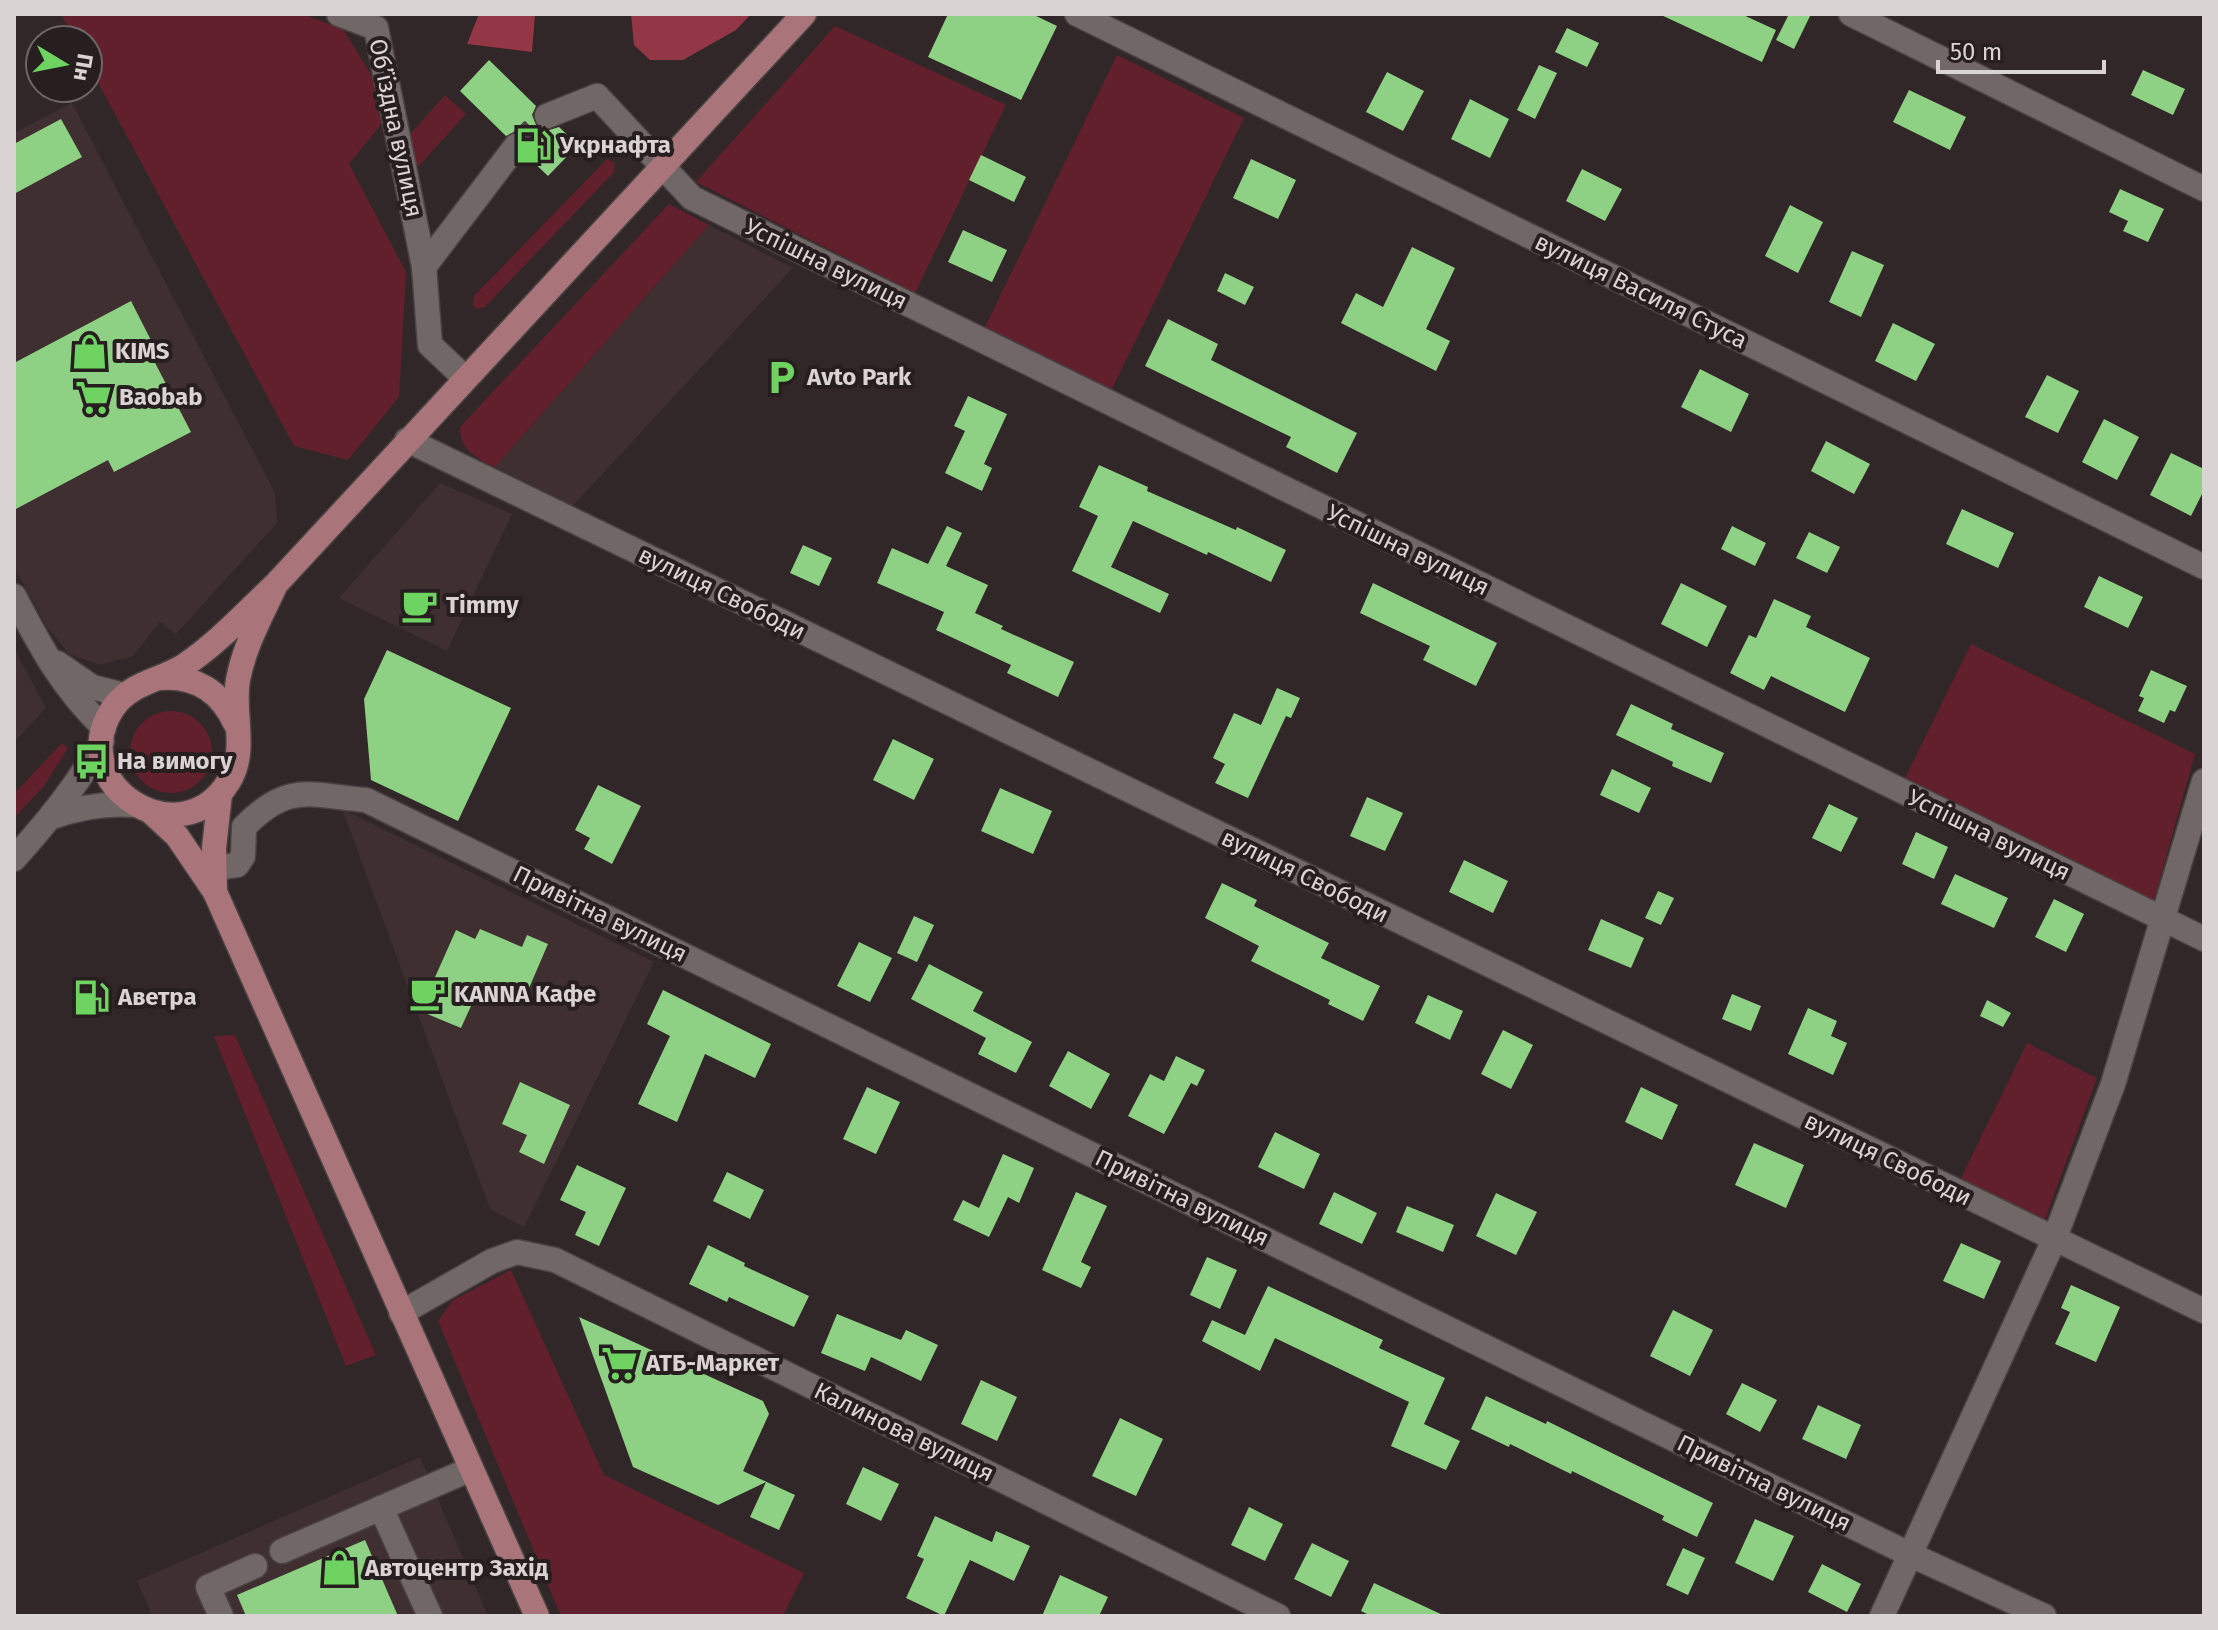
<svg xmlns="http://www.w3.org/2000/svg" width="2218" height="1630" font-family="'Fira Sans',sans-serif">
	<rect width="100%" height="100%" fill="#312728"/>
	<g fill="#3f2f30">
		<path d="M72,103L275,493L277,523L176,634L160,622L133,656L100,665L69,654L47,627L14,567V133Z"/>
		<path d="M709,225L793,268L571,508L494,468Z"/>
		<path d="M440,483L512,514L447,651L339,598Z"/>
		<path d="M14,648L46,708L14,742Z"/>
		<path d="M342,809L654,962L524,1227L490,1209Z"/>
		<path d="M420,1457L488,1616H152L137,1581Z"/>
	</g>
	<g fill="#61202b">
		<path d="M61,14H302L343,29L372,76L383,122L349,164L406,272L399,397L348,460L294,446L88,64V40H75Z"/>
		<path d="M835,26L1006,105L915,293L696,182Z"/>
		<path d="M1117,55L1244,118L1112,389L985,327Z"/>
		<path d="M445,95L466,114L418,167L404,141Z"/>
		<path d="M607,159L615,163L614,172L485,307L476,309L473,305L474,296Z"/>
		<path d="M669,204L709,225L494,468C475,456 460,451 460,427Z"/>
		<path d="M1971,644L2195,754L2154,900L1905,778Z"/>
		<circle cx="171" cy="752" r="41"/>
		<path d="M62,743L68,748L44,786L14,818V794Z"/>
		<path d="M235,1035L376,1355L346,1366L214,1036Z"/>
		<path d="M2027,1043L2097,1078L2044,1222L1959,1182Z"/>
		<path d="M511,1270L604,1475L804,1573L783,1616H561L438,1321L453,1300Z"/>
	</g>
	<g fill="#933746">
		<path d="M479,14H535L532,52L467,44Z"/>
		<path d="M631,14H751L736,30L683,60H650L634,45Z"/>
	</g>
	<g fill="#8ed084">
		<path d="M948,14H1032L1057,26L1021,100L928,57Z"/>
		<path d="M1659,14H1741L1776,30L1762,62Z"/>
		<path d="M1789,14H1811L1794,49L1776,40Z"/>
		<path d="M1567,28L1599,43L1587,67L1555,52Z"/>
		<path d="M489,60L536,106L532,115L537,127L546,131L559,127L578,145L548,176L527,156L531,147L526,135L517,131L506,136L460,91Z"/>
		<path d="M1539,65L1557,73L1535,119L1517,110Z"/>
		<path d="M2143,70L2185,89L2173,115L2131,95Z"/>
		<path d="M1387,72L1424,91L1403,131L1366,112Z"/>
		<path d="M1909,90L1966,117L1950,150L1893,122Z"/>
		<path d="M1470,99L1509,119L1490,158L1451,139Z"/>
		<path d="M61,119L82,157L14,194V144Z"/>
		<path d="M981,155L1026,177L1014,202L969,180Z"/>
		<path d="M1251,159L1296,180L1278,219L1233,198Z"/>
		<path d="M1582,169L1622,189L1605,221L1566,201Z"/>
		<path d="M2120,189L2164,209L2148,242L2123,231L2128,221L2109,212Z"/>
		<path d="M1790,205L1823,222L1798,273L1765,256Z"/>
		<path d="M963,230L1007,250L992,282L948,262Z"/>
		<path d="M1412,247L1455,268L1426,329L1450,341L1436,371L1341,323L1356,293L1383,307Z"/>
		<path d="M1852,251L1884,265L1861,317L1829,302Z"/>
		<path d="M1225,273L1254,287L1245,305L1217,291Z"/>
		<path d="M131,301L158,354L152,357L191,432L114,472L108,460L14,510V363Z"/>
		<path d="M1168,319L1218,344L1211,360L1357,433L1337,473L1286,447L1291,437L1145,366Z"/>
		<path d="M1893,323L1935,344L1916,381L1875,361Z"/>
		<path d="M1700,369L1749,394L1731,432L1681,407Z"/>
		<path d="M2047,375L2079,391L2058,433L2025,417Z"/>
		<path d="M968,396L1007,414L984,464L992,468L982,491L945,473L965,431L954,426Z"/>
		<path d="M2104,419L2139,437L2117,480L2082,462Z"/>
		<path d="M1826,441L1870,464L1854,494L1811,471Z"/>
		<path d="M2171,453L2204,469V490L2191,516L2150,495Z"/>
		<path d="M1099,465L1148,487L1147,491L1236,530L1237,527L1286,550L1271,582L1208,552L1207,555L1133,521L1111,567L1169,594L1160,613L1072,571L1098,516L1079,507Z"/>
		<path d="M1962,509L2014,533L1998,568L1946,544Z"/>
		<path d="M947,526L962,533L946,566L988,585L975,613L1003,626L1001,629L1074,662L1058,697L1007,673L1011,665L936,630L944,612L877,583L892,548L928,564Z"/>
		<path d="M1732,526L1766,543L1755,566L1721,549Z"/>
		<path d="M1809,532L1840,547L1827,573L1796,558Z"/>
		<path d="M803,545L832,558L819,586L790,573Z"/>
		<path d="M2099,576L2143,597L2128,628L2084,607Z"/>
		<path d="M1373,583L1497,643L1476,686L1423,660L1430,646L1360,613Z"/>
		<path d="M1681,583L1727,606L1707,647L1661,624Z"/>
		<path d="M1774,599L1811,616L1806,627L1870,658L1845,712L1771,676L1764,690L1730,673L1749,635L1756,638Z"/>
		<path d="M387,650L511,708L458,821L371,780L364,699Z"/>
		<path d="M2151,670L2187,686L2175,712L2170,710L2164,723L2138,711L2144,698L2139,696Z"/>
		<path d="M1277,688L1300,698L1291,718L1286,716L1248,798L1215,783L1225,764L1213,758L1234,713L1261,725Z"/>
		<path d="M1631,704L1673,724L1671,729L1724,753L1711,783L1672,766L1673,762L1616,735Z"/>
		<path d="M893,739L934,759L914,800L873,780Z"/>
		<path d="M1612,769L1651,788L1639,813L1600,795Z"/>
		<path d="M598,785L641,806L612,864L584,849L590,838L575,830Z"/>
		<path d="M1000,788L1052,811L1033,854L981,831Z"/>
		<path d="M1367,797L1403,813L1385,851L1350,836Z"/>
		<path d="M1829,804L1858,818L1841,852L1812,838Z"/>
		<path d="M1916,832L1948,847L1934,879L1902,864Z"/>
		<path d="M1464,860L1508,881L1493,913L1449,892Z"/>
		<path d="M1955,874L2008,898L1994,928L1941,904Z"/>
		<path d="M1222,883L1257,900L1254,906L1329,943L1321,958L1380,986L1363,1021L1328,1004L1330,1000L1251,961L1259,946L1205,918Z"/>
		<path d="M1658,891L1674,898L1661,925L1645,918Z"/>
		<path d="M2054,899L2084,914L2066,952L2035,937Z"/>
		<path d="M914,916L934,925L917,962L897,953Z"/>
		<path d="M1601,919L1644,938L1631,968L1588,950Z"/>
		<path d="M480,929L522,947L527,935L548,944L523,1002L481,984L461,1028L420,1011L456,930L475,939Z"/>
		<path d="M859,942L892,958L870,1002L837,986Z"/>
		<path d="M929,964L983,992L973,1011L1032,1042L1016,1073L978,1054L986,1038L911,999Z"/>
		<path d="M663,990L771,1044L755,1078L705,1054L677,1122L638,1104L670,1036L647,1024Z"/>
		<path d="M1732,994L1761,1006L1751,1031L1722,1019Z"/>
		<path d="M1428,995L1463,1011L1450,1040L1415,1023Z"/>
		<path d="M1987,1000L2011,1013L2003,1027L1980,1016Z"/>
		<path d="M1808,1008L1837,1021L1831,1036L1847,1043L1833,1075L1788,1054Z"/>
		<path d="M1503,1030L1533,1045L1511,1089L1481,1074Z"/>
		<path d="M1068,1051L1110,1074L1091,1109L1049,1086Z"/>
		<path d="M1176,1056L1205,1070L1197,1086L1191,1083L1164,1134L1128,1116L1150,1074L1164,1081Z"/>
		<path d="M520,1082L570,1105L544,1164L519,1152L527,1135L502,1124Z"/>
		<path d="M867,1087L900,1102L876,1154L843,1139Z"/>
		<path d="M1641,1087L1678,1105L1662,1140L1625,1122Z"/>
		<path d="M1275,1132L1320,1154L1304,1189L1258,1167Z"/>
		<path d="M1754,1143L1804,1165L1786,1208L1735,1185Z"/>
		<path d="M1003,1154L1034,1168L1019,1203L1008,1197L989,1237L953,1220L963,1200L979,1208Z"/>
		<path d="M577,1165L626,1188L599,1246L575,1235L586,1212L560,1200Z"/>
		<path d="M727,1172L764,1190L750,1219L713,1201Z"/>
		<path d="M1076,1192L1107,1206L1081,1262L1091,1267L1081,1288L1042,1270Z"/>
		<path d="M1334,1192L1377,1213L1362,1244L1319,1224Z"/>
		<path d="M1496,1193L1537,1212L1516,1255L1476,1236Z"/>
		<path d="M1407,1206L1454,1225L1443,1252L1396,1232Z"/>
		<path d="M1961,1243L2001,1261L1984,1299L1943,1281Z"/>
		<path d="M708,1245L745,1263L744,1266L809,1296L794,1327L729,1297L727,1302L689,1284Z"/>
		<path d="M1207,1257L1237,1270L1220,1309L1190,1295Z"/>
		<path d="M2071,1285L2120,1307L2096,1362L2055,1344L2070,1312L2061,1308Z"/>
		<path d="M1268,1286L1383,1340L1379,1348L1445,1378L1424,1424L1460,1441L1446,1470L1391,1446L1409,1402L1275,1338L1260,1371L1202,1341L1212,1320L1245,1335Z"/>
		<path d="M1673,1310L1713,1330L1690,1376L1650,1356Z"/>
		<path d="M837,1314L901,1340L906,1330L938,1345L921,1381L871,1357L865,1371L821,1353Z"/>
		<path d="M579,1317L763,1401L769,1414L743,1471L795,1495L779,1530L750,1517L766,1482L718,1505L633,1467Z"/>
		<path d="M981,1380L1017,1397L997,1441L961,1424Z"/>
		<path d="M1742,1383L1777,1400L1760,1432L1726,1414Z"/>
		<path d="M1486,1396L1546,1424L1547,1421L1713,1503L1697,1537L1662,1520L1664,1516L1572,1471L1571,1474L1510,1444L1509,1447L1471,1429Z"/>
		<path d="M1818,1405L1861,1425L1846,1459L1802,1439Z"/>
		<path d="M1120,1418L1163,1439L1136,1496L1092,1476Z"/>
		<path d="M863,1467L899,1484L881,1521L846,1504Z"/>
		<path d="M1249,1507L1283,1524L1265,1561L1231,1545Z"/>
		<path d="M935,1516L992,1542L996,1531L1030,1546L1014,1581L970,1560L944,1616L906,1598L924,1559L917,1556Z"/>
		<path d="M1755,1519L1794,1536L1773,1581L1735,1563Z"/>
		<path d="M365,1540L398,1616H246L237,1595Z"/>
		<path d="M1312,1543L1349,1561L1331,1597L1294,1579Z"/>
		<path d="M1683,1548L1705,1558L1688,1595L1666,1585Z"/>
		<path d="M1822,1564L1861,1584L1847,1612L1808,1592Z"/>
		<path d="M1060,1575L1108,1597L1099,1616H1042Z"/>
		<path d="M1374,1583L1445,1616H1371L1361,1611Z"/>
	</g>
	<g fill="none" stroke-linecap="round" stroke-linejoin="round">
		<path stroke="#4a4142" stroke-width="24" stroke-dasharray="24 12" stroke-linecap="butt" d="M516,146L547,116"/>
		<defs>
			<g id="minor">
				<path d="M339,14L376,28L424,267L430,345L465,378"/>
				<path d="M1077,14L2204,567"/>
				<path d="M1851,14L2204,189"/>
				<path d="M547,116L597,96L692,198L2204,939"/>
				<path d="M424,267L516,146"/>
				<path d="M407,440L2204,1311"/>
				<path d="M14,596C41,648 62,687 104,728"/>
				<path d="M57,663L92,687L124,695"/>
				<path d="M52,817C80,807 105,803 134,805"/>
				<path d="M14,859C47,822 78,785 102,741"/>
				<path d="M215,868L237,865L243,856L244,827C288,782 309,795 366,800L1909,1554L2044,1616"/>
				<path d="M401,1313L492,1261L517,1252L555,1260L1278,1616"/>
				<path d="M381,1508L430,1616"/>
				<path d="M282,1551L471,1469"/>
				<path d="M221,1616L208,1587L255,1566"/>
				<path d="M1882,1616L2054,1240L2113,1084L2204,781"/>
			</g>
			<g id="major">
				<path d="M276,584C262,615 244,646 238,680C232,713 248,751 229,781C181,860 62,785 113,708C131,682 160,681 185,665C218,643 247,611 276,584L804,14"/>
				<path d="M160,678C195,675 221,692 235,723"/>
				<path d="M151,812L177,836L215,892L537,1616"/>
				<path d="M215,892L214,848L220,794"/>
			</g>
		</defs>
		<use href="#minor" stroke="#4b4343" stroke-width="27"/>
		<use href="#major" stroke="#4b4343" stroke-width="27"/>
		<use href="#minor" stroke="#726767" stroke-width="24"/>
		<use href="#major" stroke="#a9757a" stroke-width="24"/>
	</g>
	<defs>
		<symbol id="fuel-bare" viewBox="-9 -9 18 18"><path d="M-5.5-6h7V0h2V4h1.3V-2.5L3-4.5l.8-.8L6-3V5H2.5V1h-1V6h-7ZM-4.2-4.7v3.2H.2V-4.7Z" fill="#6ed360" stroke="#271e1f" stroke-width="2.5" paint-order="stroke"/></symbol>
		<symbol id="shop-bare" viewBox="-9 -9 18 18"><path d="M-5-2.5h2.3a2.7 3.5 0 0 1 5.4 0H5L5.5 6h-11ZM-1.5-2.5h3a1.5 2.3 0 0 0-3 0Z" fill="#6ed360" stroke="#271e1f" stroke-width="2.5" paint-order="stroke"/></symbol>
		<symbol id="parking-bare" viewBox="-9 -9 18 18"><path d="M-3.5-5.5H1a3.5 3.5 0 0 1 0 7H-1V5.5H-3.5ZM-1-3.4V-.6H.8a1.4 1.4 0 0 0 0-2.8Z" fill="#6ed360" stroke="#271e1f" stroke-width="2.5" paint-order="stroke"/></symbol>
		<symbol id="supermarket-bare" viewBox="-9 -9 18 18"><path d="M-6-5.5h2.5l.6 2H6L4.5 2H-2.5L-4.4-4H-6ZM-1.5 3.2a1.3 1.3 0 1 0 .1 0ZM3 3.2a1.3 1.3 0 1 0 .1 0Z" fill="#6ed360" stroke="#271e1f" stroke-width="2.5" paint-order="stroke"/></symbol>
		<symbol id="cafe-bare" viewBox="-9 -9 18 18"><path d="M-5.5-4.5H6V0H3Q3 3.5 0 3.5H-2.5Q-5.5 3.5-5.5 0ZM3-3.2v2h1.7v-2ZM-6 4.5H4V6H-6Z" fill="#6ed360" stroke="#271e1f" stroke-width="2.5" paint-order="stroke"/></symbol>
		<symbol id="bus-bare" viewBox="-9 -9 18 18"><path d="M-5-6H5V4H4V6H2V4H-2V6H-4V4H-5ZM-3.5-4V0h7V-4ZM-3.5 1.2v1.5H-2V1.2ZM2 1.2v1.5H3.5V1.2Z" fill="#6ed360" stroke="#271e1f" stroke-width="2.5" paint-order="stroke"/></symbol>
	</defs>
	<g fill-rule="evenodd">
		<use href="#fuel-bare" x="508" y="120" width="51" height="51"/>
		<use href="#shop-bare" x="64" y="326" width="51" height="51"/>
		<use href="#parking-bare" x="756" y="352" width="51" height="51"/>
		<use href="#supermarket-bare" x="68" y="372" width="51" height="51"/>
		<use href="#cafe-bare" x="394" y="580" width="51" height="51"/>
		<use href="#bus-bare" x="66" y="736" width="51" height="51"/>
		<use href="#cafe-bare" x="402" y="968" width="51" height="51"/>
		<use href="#fuel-bare" x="66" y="972" width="51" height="51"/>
		<use href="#supermarket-bare" x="594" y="1338" width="51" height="51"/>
		<use href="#shop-bare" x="314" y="1542" width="51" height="51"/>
	</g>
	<g text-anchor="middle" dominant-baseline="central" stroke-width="8" stroke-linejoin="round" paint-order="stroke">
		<g font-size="24" fill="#dad3d3" stroke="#271e1f">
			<text transform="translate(396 128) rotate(78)">Обʼїздна вулиця</text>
			<text transform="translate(826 264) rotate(26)">Успішна вулиця</text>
			<text transform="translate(1641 291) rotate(26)">вулиця Василя Стуса</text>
			<text transform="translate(1408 550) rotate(26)">Успішна вулиця</text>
			<text transform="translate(722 593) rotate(26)">вулиця Свободи</text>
			<text transform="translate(1989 835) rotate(26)">Успішна вулиця</text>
			<text transform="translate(1305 876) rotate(26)">вулиця Свободи</text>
			<text transform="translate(600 914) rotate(26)">Привітна вулиця</text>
			<text transform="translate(1888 1159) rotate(26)">вулиця Свободи</text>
			<text transform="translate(1182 1198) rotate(26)">Привітна вулиця</text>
			<text transform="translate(904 1432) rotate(26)">Калинова вулиця</text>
			<text transform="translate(1764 1483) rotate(26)">Привітна вулиця</text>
		</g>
		<g font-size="24" font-weight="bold" fill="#dad3d3" stroke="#271e1f" text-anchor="start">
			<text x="560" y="145">Укрнафта</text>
			<text x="115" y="351">KIMS</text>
			<text x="807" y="377">Avto Park</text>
			<text x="119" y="397">Baobab</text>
			<text x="446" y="605">Timmy</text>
			<text x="117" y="761">На вимогу</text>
			<text x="454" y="994">KANNA Кафе</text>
			<text x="118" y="997">Аветра</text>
			<text x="646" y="1363">АТБ-Маркет</text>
			<text x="365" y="1568">Автоцентр Захід</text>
		</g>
	</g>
	<rect width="2218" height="1630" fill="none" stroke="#dad3d3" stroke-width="32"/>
	<g transform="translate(64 64) rotate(100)"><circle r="38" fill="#271e1f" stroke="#6f6667" stroke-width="2"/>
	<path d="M0-6L14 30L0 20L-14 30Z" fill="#6ed360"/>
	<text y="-12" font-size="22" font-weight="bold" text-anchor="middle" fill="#dad3d3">Пн</text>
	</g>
	<path d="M1938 60v12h166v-12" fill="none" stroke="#dad3d3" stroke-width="4"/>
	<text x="1950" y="60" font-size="24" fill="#dad3d3" stroke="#271e1f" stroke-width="6" paint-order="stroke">50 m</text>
</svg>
